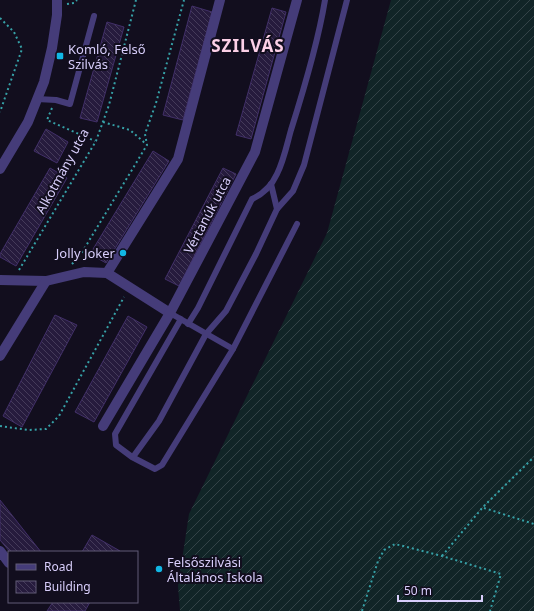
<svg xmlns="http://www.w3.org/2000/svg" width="534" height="611" font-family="'Noto Sans',sans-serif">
	<defs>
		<pattern id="garden-furrows" width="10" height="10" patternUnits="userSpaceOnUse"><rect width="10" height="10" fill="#112527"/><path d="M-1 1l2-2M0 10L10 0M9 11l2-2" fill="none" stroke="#334347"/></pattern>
		<pattern id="building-back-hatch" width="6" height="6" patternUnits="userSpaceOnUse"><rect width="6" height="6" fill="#261b3d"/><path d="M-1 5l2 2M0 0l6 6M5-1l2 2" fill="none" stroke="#453b5a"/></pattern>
	</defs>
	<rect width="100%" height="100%" fill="#120e1e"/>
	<path fill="url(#garden-furrows)" d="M391,0H534V611H180L178,586L189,514L327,233Z"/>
	<g fill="url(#building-back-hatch)" stroke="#412f68">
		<path d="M192,6L212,12L183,120L163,115Z"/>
		<path d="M272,8L286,12L251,139L236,135Z"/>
		<path d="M107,22L124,27L97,122L80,118Z"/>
		<path d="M46,129L68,142L57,163L34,151Z"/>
		<path d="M153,151L169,161L106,263L90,254Z"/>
		<path d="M50,168L67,178L16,266L0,257V254Z"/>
		<path d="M223,168L236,174L179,286L165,279Z"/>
		<path d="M55,315L77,325L22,427L3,416Z"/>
		<path d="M128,316L147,327L94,422L75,412Z"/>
		<path d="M0,500L41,552H10L0,540Z"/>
		<path d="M92,535L120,551V552H82Z"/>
		<path d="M53,602H90L85,611H47Z"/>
	</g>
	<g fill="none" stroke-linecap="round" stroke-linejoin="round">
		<g stroke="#36a1a7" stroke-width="2" stroke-dasharray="2 3" stroke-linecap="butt">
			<path d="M67,4L74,3L77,0"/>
			<path d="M0,18L14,32L22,49L0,112"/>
			<path d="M52,108L47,120L95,141"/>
			<path d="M103,122L130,130L146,144"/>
			<path d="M72,264L81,254L147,145L145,134L156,103L184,0"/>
			<path d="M19,270L96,141L109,105L136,0"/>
			<path d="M0,426L28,430L46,429L59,416L124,297"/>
			<path d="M484,508L534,524"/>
			<path d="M442,556L483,507L534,457"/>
			<path d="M362,611L378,561L384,550L395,544L442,556L501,574L490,611"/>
		</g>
		<g stroke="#453c79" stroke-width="6">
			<path d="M37,99L56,100L70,104L94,16"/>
			<path d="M277,209L293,191L304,165L347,0"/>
			<path d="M170,313C191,325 212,337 233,349L162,465L155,469L132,457L116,445L115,434L181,319"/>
			<path d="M188,324L198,308L252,199C263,194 272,185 277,174C284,160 287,144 291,130C304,89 318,43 325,0"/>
			<path d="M233,349L297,224"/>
			<path d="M133,457L159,421L206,334L226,311L256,254L277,209L271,184"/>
		</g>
		<g stroke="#453c79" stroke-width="10">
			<path d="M0,169L28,122L44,82L52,48L57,15V0"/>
			<path d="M107,273L178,159L220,0"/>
			<path d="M0,280L46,281L84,272L107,273L170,313"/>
			<path d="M0,356L46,281"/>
			<path d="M103,426L170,313L255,152L297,0"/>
			<path d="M0,551L9,563"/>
		</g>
	</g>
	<g fill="#11b7e5" stroke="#120e1e" stroke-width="1.5">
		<rect x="56" y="52" width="8" height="8" rx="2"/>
		<circle cx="123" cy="253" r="4"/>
		<circle cx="159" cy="569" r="4"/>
	</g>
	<g text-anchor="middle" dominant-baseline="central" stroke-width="4" stroke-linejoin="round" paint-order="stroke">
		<g font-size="13" fill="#d8cefb" stroke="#120e1e" text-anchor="start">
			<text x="68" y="49">Komló, Felső<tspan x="68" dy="15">Szilvás</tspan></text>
			<text x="115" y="253" text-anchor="end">Jolly Joker</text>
			<text x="167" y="562">Felsőszilvási<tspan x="167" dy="15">Általános Iskola</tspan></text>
		</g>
		<g font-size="13" fill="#d8cefb" stroke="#120e1e">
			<text transform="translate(62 171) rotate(-61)">Alkotmány utca</text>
			<text transform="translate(207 215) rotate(-62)">Vértanúk utca</text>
		</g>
		<g font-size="17" font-weight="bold" letter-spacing="1" fill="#fcd0e7" stroke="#120e1e">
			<text x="248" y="45">SZILVÁS</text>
		</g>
	</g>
	<rect x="8" y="551" width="130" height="52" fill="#120e1e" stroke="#615b76"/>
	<rect x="16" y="564" width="20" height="6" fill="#453c79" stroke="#615b76"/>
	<text x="44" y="571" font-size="12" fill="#d8cefb">Road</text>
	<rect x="16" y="581" width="20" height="12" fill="url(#building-back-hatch)" stroke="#615b76"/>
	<text x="44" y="591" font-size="12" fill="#d8cefb">Building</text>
	<path d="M398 595v6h84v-6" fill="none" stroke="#d8cefb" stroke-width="2"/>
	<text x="404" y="595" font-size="12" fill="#d8cefb" stroke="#120e1e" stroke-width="3" paint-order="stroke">50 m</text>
</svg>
